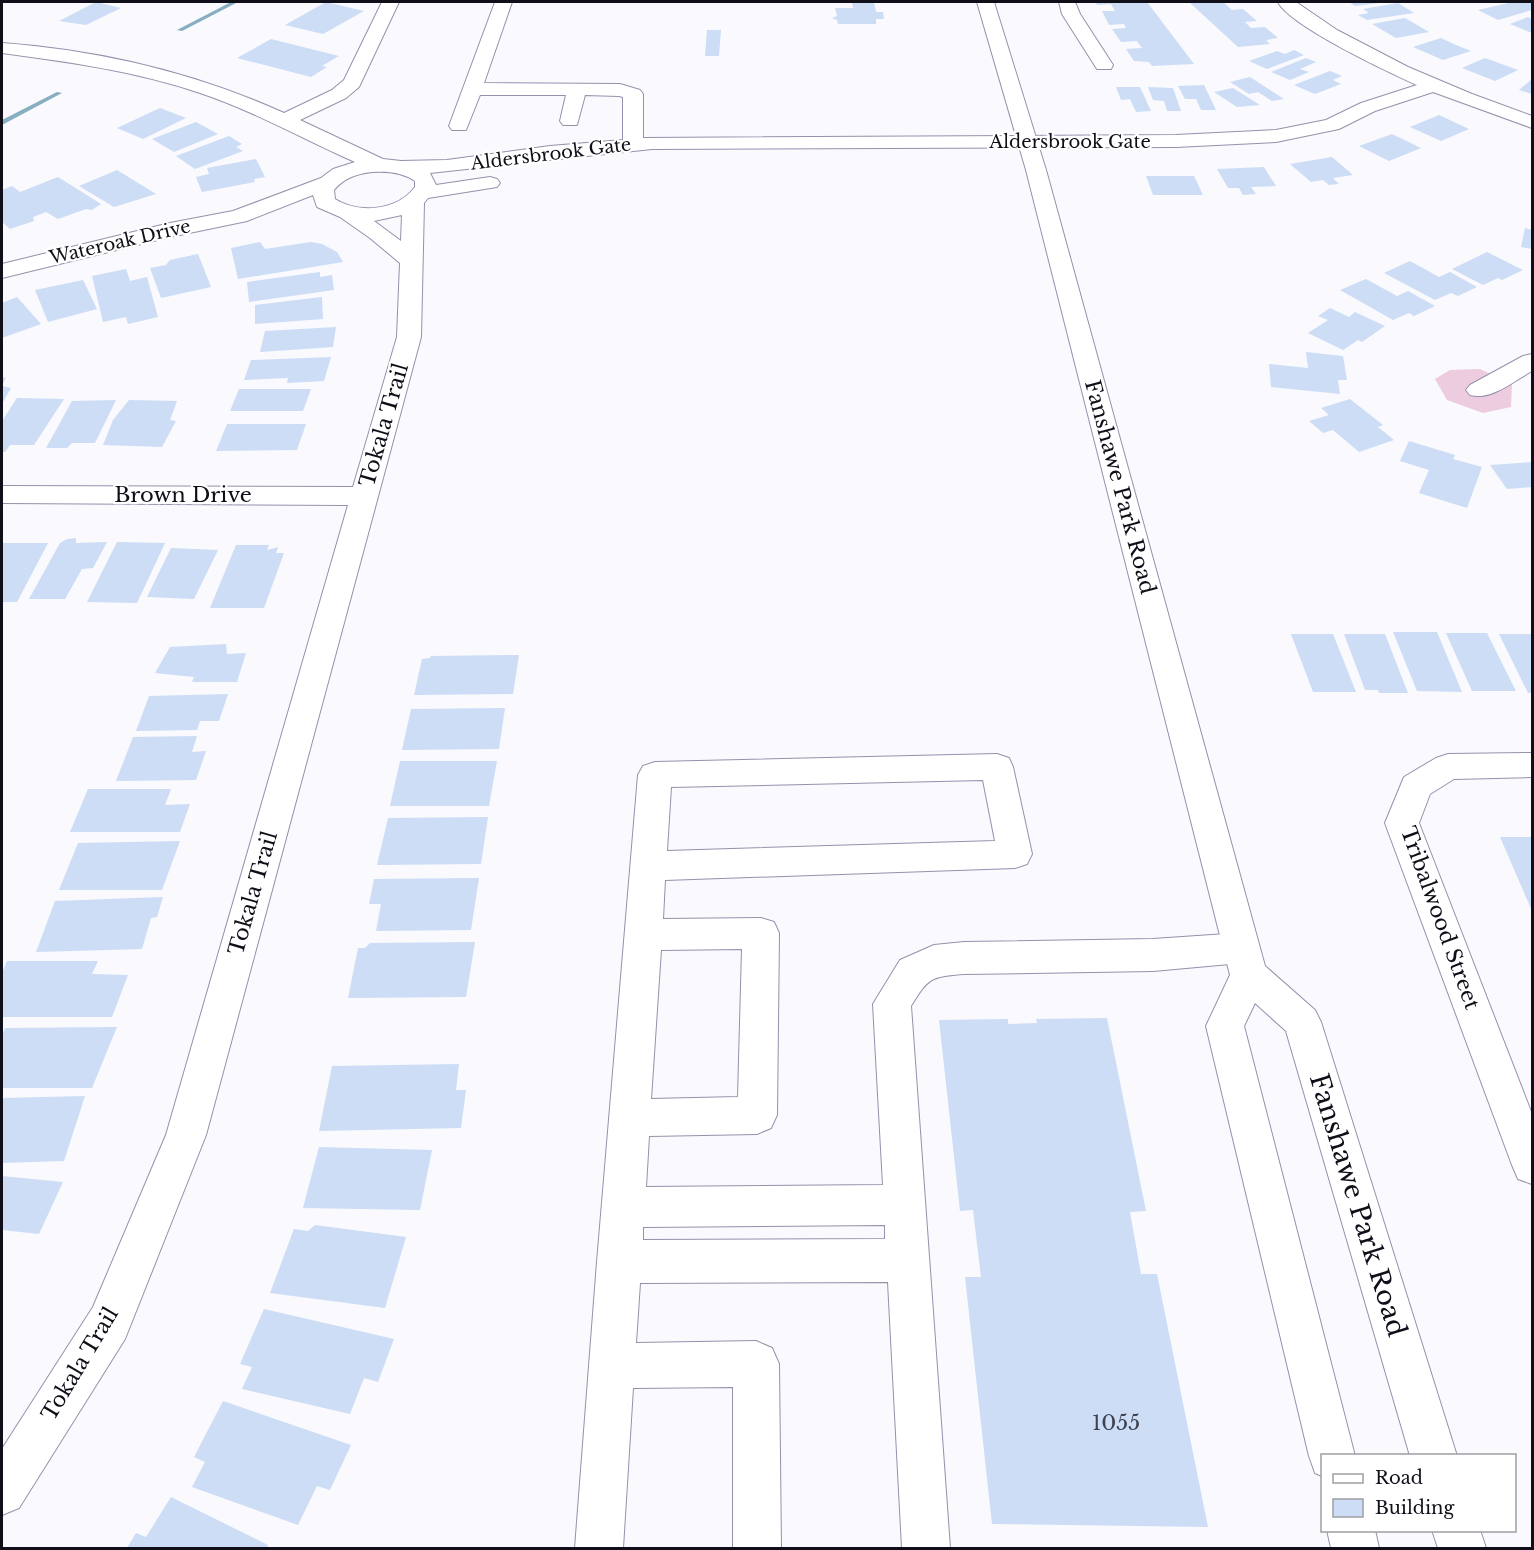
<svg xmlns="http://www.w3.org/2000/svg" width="1534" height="1550" font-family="'Libre Baskerville',serif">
	<rect width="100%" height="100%" fill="#f9f9fe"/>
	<path fill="#ecccde" d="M1480,369L1512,384L1511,407L1483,413L1447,400L1435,379L1450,370Z"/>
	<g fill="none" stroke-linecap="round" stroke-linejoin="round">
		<g fill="#87afc1" fill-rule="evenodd">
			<path d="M231,2H238L182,31L177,30Z"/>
			<path d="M57,92L62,93L2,125V120Z"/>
		</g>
	</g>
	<g fill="#ccddf5">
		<path d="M96,2L121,8L86,25L59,21Z"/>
		<path d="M326,2L364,11L323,34L285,25Z"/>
		<path d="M852,2H874L876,12H883L884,19H876V24H838L837,20L832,18L837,16L835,8H853Z"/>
		<path d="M1095,2H1147L1194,64L1152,66L1149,62L1134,61L1126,49L1142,48L1137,41L1121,42L1112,29L1126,28L1124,24L1109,25L1102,11H1115L1111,4L1097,5Z"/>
		<path d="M1189,2H1223L1232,10L1243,9L1257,21L1245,22L1251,28L1265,27L1278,38L1266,40L1270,44L1238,47Z"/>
		<path d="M1349,2H1379V3L1355,6Z"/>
		<path d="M1513,2L1532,3V10L1498,20L1478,10Z"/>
		<path d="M1398,3L1414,13L1367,20L1358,15L1369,13L1363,9Z"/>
		<path d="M1528,17L1532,19V33L1510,24Z"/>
		<path d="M1405,18L1429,32L1396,38L1372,24Z"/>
		<path d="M707,30H721L719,56H705Z"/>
		<path d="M1441,38L1456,45L1471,51L1443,60L1413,47Z"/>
		<path d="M271,39L339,56L322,66L327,67L311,77L237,58Z"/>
		<path d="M1294,50L1304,55L1267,69L1249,61L1277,51L1285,54Z"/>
		<path d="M1306,58L1316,62L1300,69L1309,72L1290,80L1271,72Z"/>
		<path d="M1485,58L1518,70L1495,81L1462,68Z"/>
		<path d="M1330,71L1342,76L1333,80L1341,84L1315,94L1294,85Z"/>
		<path d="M1250,77L1284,99L1272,101L1258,92L1249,94L1230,82Z"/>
		<path d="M1532,79V94L1519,90Z"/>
		<path d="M1204,85L1216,110H1201L1196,99H1185L1178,86Z"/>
		<path d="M1116,87H1140L1151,111L1136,112L1130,99L1121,100Z"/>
		<path d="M1148,87L1173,88L1181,111H1167L1164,101L1153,100Z"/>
		<path d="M1233,88L1260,105L1237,107L1214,92Z"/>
		<path d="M160,108L186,118L143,139L117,128Z"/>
		<path d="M1439,115L1469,129L1441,141L1410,127Z"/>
		<path d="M196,122L218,134L174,152L152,139Z"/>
		<path d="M1392,134L1421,148L1389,161L1359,146Z"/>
		<path d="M229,136L242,144L236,147L243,151L195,169L176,156Z"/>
		<path d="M1332,157L1353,175L1333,178L1339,184L1329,185L1323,180L1311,182L1290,164Z"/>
		<path d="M256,159L265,177L254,179L255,182L202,192L196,177L209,174L207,168Z"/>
		<path d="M1264,167L1276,186L1251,187L1256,194L1243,195L1239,188H1228L1217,169Z"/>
		<path d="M117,170L156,194L114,207L79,186Z"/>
		<path d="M1146,176H1194L1203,195H1153Z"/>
		<path d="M58,177L101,204L92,210L86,209L58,219L46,212L33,217L34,221L10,229L2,222V190L12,186L20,192Z"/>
		<path d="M1525,228L1532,230V249L1521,247Z"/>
		<path d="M260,242L265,249L311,242L322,244L337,252L343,262L238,279L231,248Z"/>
		<path d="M1487,252L1523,270L1502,280L1498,278L1483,285L1452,269Z"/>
		<path d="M198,254L211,287L161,298L150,268L166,265L170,260Z"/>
		<path d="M1410,261L1439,277L1450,272L1477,287L1458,296L1451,293L1435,300L1384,273Z"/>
		<path d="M126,269L130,281L147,277L158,317L128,324L126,317L103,322L92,276Z"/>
		<path d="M320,272V277L332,275L334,290L249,302L247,282Z"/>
		<path d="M1366,279L1397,296L1408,291L1435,306L1414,316L1409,313L1393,320L1340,290Z"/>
		<path d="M83,280L97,309L48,322L35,290Z"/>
		<path d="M17,297L41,324L2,338V303Z"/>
		<path d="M322,297L323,319L255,324V305Z"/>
		<path d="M1330,308L1349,317L1355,312L1385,326L1362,342L1358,340L1343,350L1308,333L1328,320L1318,316Z"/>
		<path d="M336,327L333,347L260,352L265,331Z"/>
		<path d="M1306,352L1343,356L1347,380H1338L1340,394L1271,387L1269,364L1308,368Z"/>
		<path d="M331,357L324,381L287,383L288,378L244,380L251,360Z"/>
		<path d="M6,377L2,386L11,388L2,404V378Z"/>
		<path d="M239,389H311L303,411H230Z"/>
		<path d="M17,398L64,399L34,445H10L5,452H2V421Z"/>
		<path d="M1350,399L1383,425L1378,427L1394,440L1359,452L1333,430L1323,433L1309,421L1329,415L1321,408Z"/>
		<path d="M116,400L95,443H72L67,448H46L72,401Z"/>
		<path d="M129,400L177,401L170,420L176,421L162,447L103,445L113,420Z"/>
		<path d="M227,424H306L297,450L216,451Z"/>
		<path d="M1409,441L1455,455L1453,459L1482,467L1467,508L1419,493L1429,470L1400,461Z"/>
		<path d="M1532,462V487L1507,489L1490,465Z"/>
		<path d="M76,538V543L107,542L93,568L82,569L65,599H29L60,543L67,539Z"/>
		<path d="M117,542L165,543L137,603L87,602Z"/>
		<path d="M2,543H48L17,602H2Z"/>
		<path d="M236,545H269L267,550L278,547L276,553H284L264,608H210Z"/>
		<path d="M171,548L218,550L194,599L147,597Z"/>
		<path d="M1393,632H1437L1462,692L1417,691Z"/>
		<path d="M1446,633H1487L1516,691H1472Z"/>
		<path d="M1291,634H1333L1356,692H1313Z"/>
		<path d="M1344,634H1385L1408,693H1379L1378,690H1365Z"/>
		<path d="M1499,634H1532V693H1528Z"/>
		<path d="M226,644L227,654L246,653L237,682H192L194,677L155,673L170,647Z"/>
		<path d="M519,655L513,694L414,695L422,659L430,658L431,656Z"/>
		<path d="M228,694L219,721H200L197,730L136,731L149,696Z"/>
		<path d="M505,708L499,749L402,750L411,709Z"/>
		<path d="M197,736L192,752L206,751L196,780L116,781L133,737Z"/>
		<path d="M400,761H497L489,806H390Z"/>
		<path d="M88,789H171L165,805L190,804L180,832H70Z"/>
		<path d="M488,817L481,864L377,865L388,818Z"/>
		<path d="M1500,837H1532V911Z"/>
		<path d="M180,841L162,890H59L78,843Z"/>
		<path d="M479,878L471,930L376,931L381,904H369L374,879Z"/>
		<path d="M163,897L157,917L151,918L142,949L36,952L55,901Z"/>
		<path d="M475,942L466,997L348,998L358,948H365L370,943Z"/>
		<path d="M7,961H98L92,974L128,975L112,1017H2V973Z"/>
		<path d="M1107,1018L1146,1211L1130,1212L1141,1274H1157L1208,1527L992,1524L965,1277H981L973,1210L960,1211L939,1020L1008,1019V1024L1037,1023L1036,1019Z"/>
		<path d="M117,1027L92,1088H2V1036L5,1028Z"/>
		<path d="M459,1064L456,1090H466L461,1128L319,1131L332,1066Z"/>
		<path d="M85,1096L64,1161L2,1163V1098Z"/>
		<path d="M319,1147L432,1150L420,1210L303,1208Z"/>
		<path d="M2,1176L63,1182L39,1234L2,1230Z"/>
		<path d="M315,1225L406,1237L385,1308L270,1293L294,1229L308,1231Z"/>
		<path d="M264,1309L394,1339L378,1382L364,1378L350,1414L242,1389L252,1367L240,1364Z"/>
		<path d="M223,1401L351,1445L330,1490L317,1486L298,1525L192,1487L205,1462L194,1457Z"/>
		<path d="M171,1497L268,1545L267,1548H127L136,1533L146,1537Z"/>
	</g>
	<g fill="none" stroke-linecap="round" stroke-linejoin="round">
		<defs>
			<g id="minor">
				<path d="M382,2H399L359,87L346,98L300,120L383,159L401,161L447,160L550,146L623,140V97L619,96L585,95L577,125H563L560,121L566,95H480L466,130H452L449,126L495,2H512L484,83L620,84L640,90L643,94V138L1176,135L1276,130L1326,120L1361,103L1417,85C1388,72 1290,26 1278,2H1296L1337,30L1408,67L1472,94L1532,116V128L1433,92L1375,111L1339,129L1276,142L1176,147L652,149L430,173L436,185L490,177L497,179L500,183L497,187L428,198L424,203L421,337L206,1135L125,1339L19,1508L2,1515V1449L93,1307L166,1135L348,505L2,503V486L353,487L397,337L400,263L370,238L340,217L317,207L313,195L247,221L170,237L2,278V264L170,223L233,211L321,178L333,169L355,162C303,139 254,111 200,93C135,71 69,62 2,53V43C98,50 196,73 284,113L332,90L344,80ZM372,172C387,171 402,172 415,181V187C397,211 359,214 335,199L334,190C344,178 356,174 372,172ZM402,215L401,241L374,221Z"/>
				<path d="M1059,2H1075L1080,14L1113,65L1111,69H1097L1062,14Z"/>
				<path d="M1532,354V371C1514,381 1491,401 1470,395L1466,390L1470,385L1523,356Z"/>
				<path d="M1532,753V777L1454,779L1430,794L1419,823L1532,1114V1184L1518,1179L1512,1165L1385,823L1404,777L1436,758L1448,754Z"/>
				<path d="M997,754L1009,758L1013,767L1032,854L1027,864L1015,868L665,880L663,919L761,918L774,922L779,933L777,1115L771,1128L757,1134L649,1136L646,1187L883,1185L873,1004L900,960L934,945L964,942L1153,939L1241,933L1254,937L1259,948L1254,959L1241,963L1153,971L964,974C930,977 929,977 911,1006L950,1548H902L888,1282L640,1283L636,1343L756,1341L772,1348L779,1364L781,1548H733V1387L633,1388L623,1548H575L597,1262L638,775L643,766L655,762ZM983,780L995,841L667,851L671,787ZM742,949L738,1097L651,1099L661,950ZM885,1225V1239L643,1240V1227Z"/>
			</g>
			<g id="major">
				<path d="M977,2H994L1046,170L1265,966L1315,1010L1321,1022L1457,1456H1410L1286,1031L1255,1003L1244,1026L1355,1456H1322V1476L1315,1473L1309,1456L1206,1026L1230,975L1026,170Z"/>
				<path d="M1327,1530H1375L1379,1548H1331Z"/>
				<path d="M1432,1530H1480L1486,1548H1438Z"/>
			</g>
		</defs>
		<use href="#minor" stroke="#9292ac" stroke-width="2"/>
		<use href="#major" stroke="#9292ac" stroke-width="2"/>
		<use href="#minor" fill="#fff" fill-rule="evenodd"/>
		<use href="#major" fill="#fff" fill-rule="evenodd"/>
	</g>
	<g text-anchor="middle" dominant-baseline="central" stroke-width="4.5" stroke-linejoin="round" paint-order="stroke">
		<g font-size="18" fill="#100f19" stroke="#fff">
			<text x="1070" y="142">Aldersbrook Gate</text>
			<text transform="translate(551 154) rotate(-7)">Aldersbrook Gate</text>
			<text transform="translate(120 242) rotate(-13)">Wateroak Drive</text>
		</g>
		<g font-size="21" fill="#100f19" stroke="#fff">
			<text transform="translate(384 425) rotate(-74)">Tokala Trail</text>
			<text transform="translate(1120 487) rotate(75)">Fanshawe Park Road</text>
			<text x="183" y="495">Brown Drive</text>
			<text transform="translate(253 893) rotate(-74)">Tokala Trail</text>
			<text transform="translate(1440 918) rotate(70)">Tribalwood Street</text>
			<text transform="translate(80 1364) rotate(-59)">Tokala Trail</text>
		</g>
		<g font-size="21" fill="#3f4250">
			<text x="1116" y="1423">1055</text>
		</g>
		<g font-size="26" fill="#100f19" stroke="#fff">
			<text transform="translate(1358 1205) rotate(73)">Fanshawe Park Road</text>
		</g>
	</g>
	<rect width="1534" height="1550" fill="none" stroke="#100f19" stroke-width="6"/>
	<rect x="1321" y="1454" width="195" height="78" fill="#ffffff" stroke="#9f9fa3" stroke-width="1.5"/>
	<rect x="1333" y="1474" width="30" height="9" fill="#ffffff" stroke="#9f9fa3" stroke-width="1.5"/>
	<text x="1375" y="1484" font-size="18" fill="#100f19">Road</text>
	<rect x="1333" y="1499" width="30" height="18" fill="#ccddf5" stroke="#9f9fa3" stroke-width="1.5"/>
	<text x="1375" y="1514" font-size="18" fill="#100f19">Building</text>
</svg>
